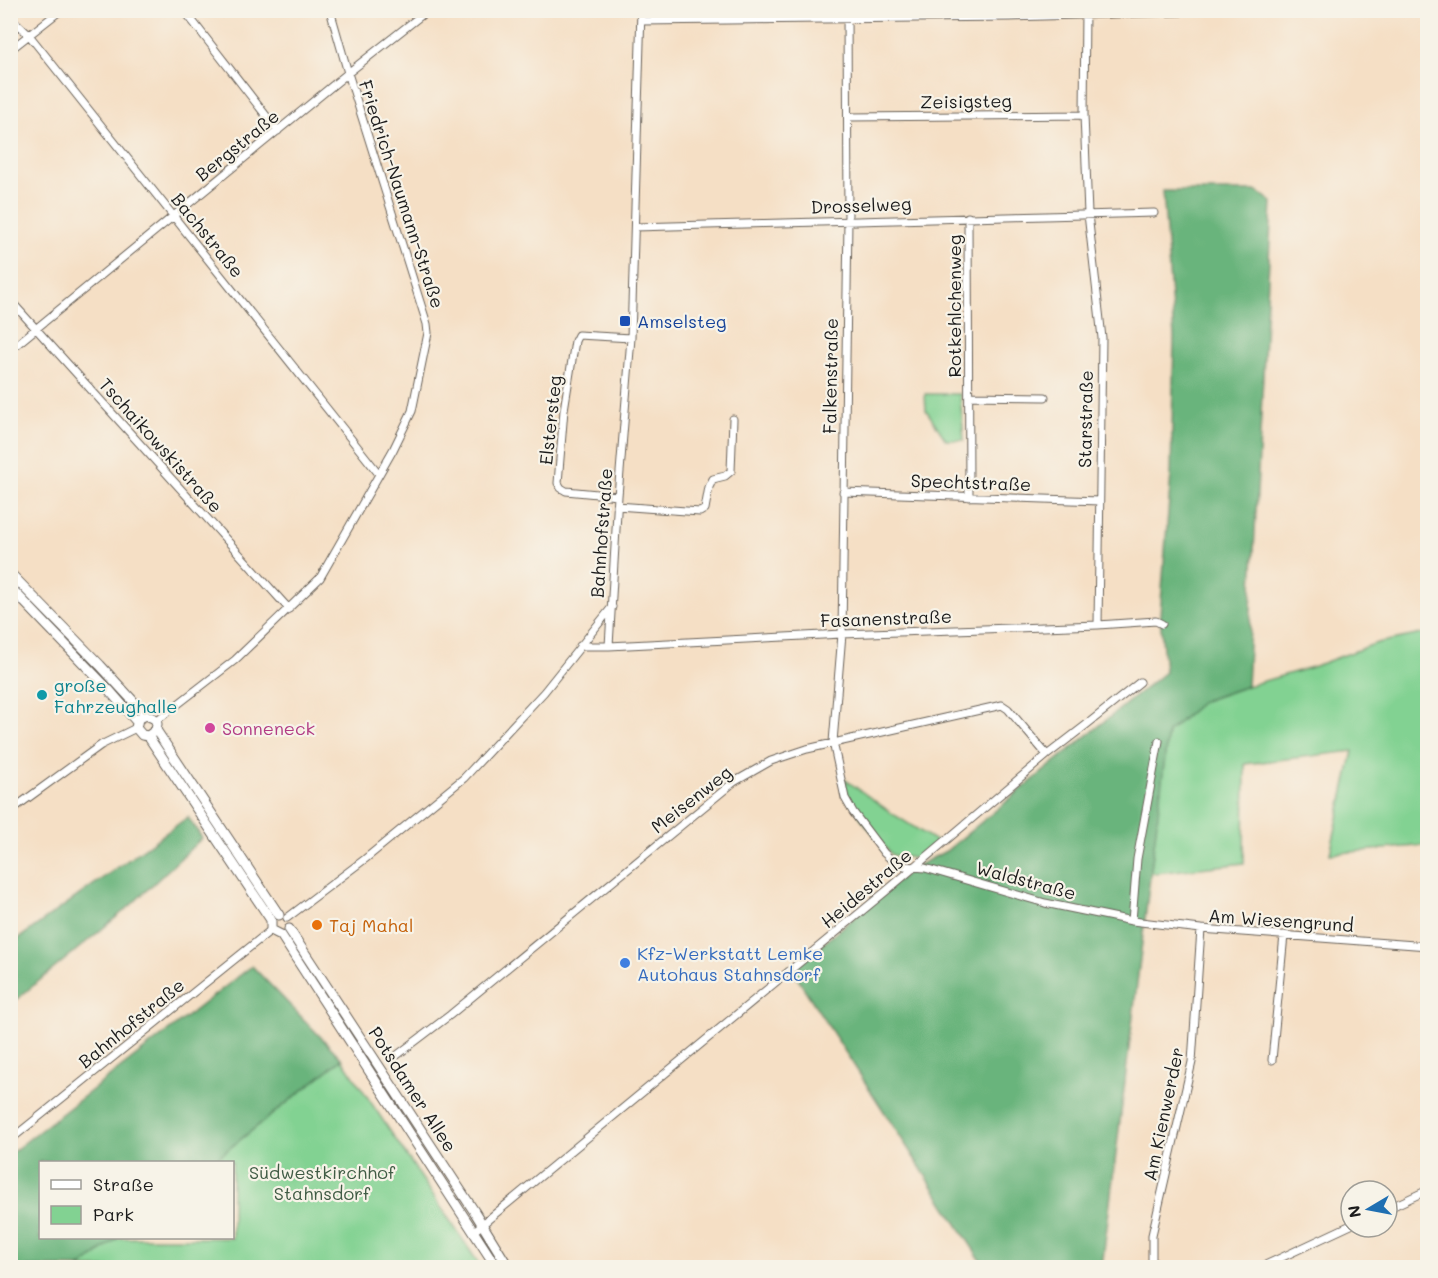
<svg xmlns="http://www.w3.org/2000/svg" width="1438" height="1278" font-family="Mali,sans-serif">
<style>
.green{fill:#82d292;stroke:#4f7757;stroke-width:1.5}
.forest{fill:#69b47c;stroke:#42684c;stroke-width:1.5}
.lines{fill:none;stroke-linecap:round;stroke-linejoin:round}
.stream{stroke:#5dc1db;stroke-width:2}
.street-casing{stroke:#686057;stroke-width:9}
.secondary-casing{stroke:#686057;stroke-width:11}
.street{stroke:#fff;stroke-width:7}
.secondary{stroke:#fff;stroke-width:9}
.transit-dot{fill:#1a4fb4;stroke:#f7f3e8;stroke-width:2}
.culture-dot{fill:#0f9aa8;stroke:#f7f3e8;stroke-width:2}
.hotel-dot{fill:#d1479c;stroke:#f7f3e8;stroke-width:2}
.food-dot{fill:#e8710a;stroke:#f7f3e8;stroke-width:2}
.shop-dot{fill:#3f7fe0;stroke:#f7f3e8;stroke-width:2}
.labels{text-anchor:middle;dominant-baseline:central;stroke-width:4.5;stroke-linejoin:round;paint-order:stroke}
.street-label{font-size:18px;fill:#1c1c1c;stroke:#f7f3e8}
.transit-label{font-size:18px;fill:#164399;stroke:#f7f3e8;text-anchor:start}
.culture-label{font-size:18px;fill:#0d838f;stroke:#f7f3e8;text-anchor:start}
.hotel-label{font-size:18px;fill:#b23c85;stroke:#f7f3e8;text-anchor:start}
.food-label{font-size:18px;fill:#c56008;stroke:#f7f3e8;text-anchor:start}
.shop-label{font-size:18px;fill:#366cbe;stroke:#f7f3e8;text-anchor:start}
.park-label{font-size:18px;fill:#405c45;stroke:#f7f3e8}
</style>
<rect width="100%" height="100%" fill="#f7f3e8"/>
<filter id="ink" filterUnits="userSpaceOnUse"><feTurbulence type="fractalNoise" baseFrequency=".0167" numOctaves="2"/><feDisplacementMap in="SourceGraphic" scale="12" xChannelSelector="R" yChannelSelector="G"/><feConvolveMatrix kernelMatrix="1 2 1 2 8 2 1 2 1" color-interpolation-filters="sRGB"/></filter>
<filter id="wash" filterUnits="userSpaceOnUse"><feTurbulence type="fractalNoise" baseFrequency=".008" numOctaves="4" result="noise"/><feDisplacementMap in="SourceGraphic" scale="24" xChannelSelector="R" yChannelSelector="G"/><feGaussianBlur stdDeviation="1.35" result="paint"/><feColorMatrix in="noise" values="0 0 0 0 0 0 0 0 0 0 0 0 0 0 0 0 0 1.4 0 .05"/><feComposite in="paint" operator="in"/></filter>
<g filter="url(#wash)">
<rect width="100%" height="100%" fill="#f5dfc5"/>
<path class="green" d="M 925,394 L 960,394 L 964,440 L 946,440 L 926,410 Z
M 1427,633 L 1427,845 L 1330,854 L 1353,751 L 1245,764 L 1244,863 L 1139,875 L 1168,732 L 1201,702 L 1247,686 L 1312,667 L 1377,643 Z
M 843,778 L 893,814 L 939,843 L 920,859 L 892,855 C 869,828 852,814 843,778 Z
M 342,1059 L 481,1267 L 80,1268 L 118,1238 L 232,1238 L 232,1162 L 212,1162 Z"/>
<path class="forest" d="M 1163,191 L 1257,191 L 1272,202 L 1247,686 L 1203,701 L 1168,732 L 1102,1267 L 985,1267 L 792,970 L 913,868 L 946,851 L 1165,672 L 1160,615 L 1171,474 L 1174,337 Z
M 188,817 L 202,838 L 130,906 L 11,1004 L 11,944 Z
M 252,966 L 342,1059 L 212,1162 L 40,1162 L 40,1238 L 118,1238 L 80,1267 L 11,1267 L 11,1153 Z"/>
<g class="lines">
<path class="stream" d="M 1425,775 L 1428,776"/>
</g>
</g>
<g filter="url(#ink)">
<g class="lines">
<defs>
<path id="street" d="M 184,10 L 278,131
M 847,10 L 848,221 L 842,634 L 833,742 L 845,798 L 853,812 L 884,853 L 895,863 L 904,866 L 925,868 L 1045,903 L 1132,921 L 1201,929 L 1428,946
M 1085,10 L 1084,115 L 1088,214 L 1102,338 L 1098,625
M 10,17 L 29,35 L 379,474
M 641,21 L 1009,17 L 1181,12 L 1185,10
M 10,50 L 61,10
M 848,117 L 1084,115
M 968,217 L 969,497
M 635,227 L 1154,213
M 10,300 L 289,609
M 10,350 L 348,73 L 428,10
M 969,396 L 1045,397
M 843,492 L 1099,501
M 618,496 L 566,491 L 561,488 L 558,483 L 564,410 L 575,341 L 578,335 L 631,338
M 617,506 L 700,512 L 705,509 L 709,487 L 713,479 L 725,476 L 731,471 L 733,419
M 580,646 L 609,646 L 842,634 L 1098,625 L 1156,621 L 1162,624
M 609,646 L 618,496 L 631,338 L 641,10
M 156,721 L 235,660 L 320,578 L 393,450 L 412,411 L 428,333 L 427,324 L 348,73 L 330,10
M 10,811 L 101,745 L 136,728
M 287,918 L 365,859 L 464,778 L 544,692 L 612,607
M 1132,921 L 1137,859 L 1159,741
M 396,1056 L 450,1015 L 734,782 L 771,761 L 807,749 L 1002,705 L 1008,709 L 1047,755
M 1272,1060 L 1284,935
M 10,1140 L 271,930
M 1387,1209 L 1428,1190
M 473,1232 L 885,892 L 1047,755 L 1086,725 L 1140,682
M 1152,1268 L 1152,1235 L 1192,1062 L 1201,929
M 1259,1268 L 1351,1225"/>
<path id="secondary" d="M 10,573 L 100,665 L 146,715 L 155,719 L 157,724 L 156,730 L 148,736 L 142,735 L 136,728 L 138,719 L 146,715
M 10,587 L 109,690 L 137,722
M 156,730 L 279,915
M 148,736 L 271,920
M 271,920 L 271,930 L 281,935
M 289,929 L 474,1211 L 509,1268
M 281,935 L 497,1268"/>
</defs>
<use href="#street" class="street-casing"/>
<use href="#secondary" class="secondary-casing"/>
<use href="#street" class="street"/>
<use href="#secondary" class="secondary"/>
</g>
</g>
<rect class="transit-dot" x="619" y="315" width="12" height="12" rx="3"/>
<circle class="culture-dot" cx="42" cy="695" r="6"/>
<circle class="hotel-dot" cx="210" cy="728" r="6"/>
<circle class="food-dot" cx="317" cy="925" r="6"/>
<circle class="shop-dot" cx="625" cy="963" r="6"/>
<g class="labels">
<g class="street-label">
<text transform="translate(966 101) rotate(-1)">Zeisigsteg</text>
<text transform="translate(237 145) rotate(-39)">Bergstraße</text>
<text transform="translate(402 194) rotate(72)">Friedrich-Naumann-Straße</text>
<text transform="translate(861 205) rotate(-2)">Drosselweg</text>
<text transform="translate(208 235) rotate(51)">Bachstraße</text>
<text transform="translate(954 306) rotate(-90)">Rotkehlchenweg</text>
<text transform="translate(830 376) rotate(-89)">Falkenstraße</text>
<text transform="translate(1085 419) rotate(-89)">Starstraße</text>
<text transform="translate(550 420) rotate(-84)">Elstersteg</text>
<text transform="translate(161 445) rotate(48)">Tschaikowskistraße</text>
<text transform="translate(971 482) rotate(2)">Spechtstraße</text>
<text transform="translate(601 533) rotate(-86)">Bahnhofstraße</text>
<text transform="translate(886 618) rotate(-2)">Fasanenstraße</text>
<text transform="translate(691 799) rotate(-38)">Meisenweg</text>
<text transform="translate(1026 880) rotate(15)">Waldstraße</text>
<text transform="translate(866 888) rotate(-40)">Heidestraße</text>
<text transform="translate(1281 920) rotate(4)">Am Wiesengrund</text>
<text transform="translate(131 1023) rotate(-39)">Bahnhofstraße</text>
<text transform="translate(413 1089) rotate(57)">Potsdamer Allee</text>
<text transform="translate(1163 1114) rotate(-78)">Am Kienwerder</text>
</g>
<g class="transit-label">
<text x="637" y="321">Amselsteg</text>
</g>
<g class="culture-label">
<text x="54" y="685">große<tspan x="54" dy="21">Fahrzeughalle</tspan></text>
</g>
<g class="hotel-label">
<text x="222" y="728">Sonneneck</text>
</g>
<g class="food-label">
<text x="329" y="925">Taj Mahal</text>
</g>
<g class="shop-label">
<text x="637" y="953">Kfz-Werkstatt Lemke<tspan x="637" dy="21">Autohaus Stahnsdorf</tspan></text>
</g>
<g class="park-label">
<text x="322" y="1172">Südwestkirchhof<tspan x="322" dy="21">Stahnsdorf</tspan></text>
</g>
</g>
<rect width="1438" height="1278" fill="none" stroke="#f7f3e8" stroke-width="36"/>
<rect x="39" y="1161" width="195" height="78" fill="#f7f3e8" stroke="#9f9d96" stroke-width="1.5"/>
<rect x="51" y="1180" width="30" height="9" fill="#ffffff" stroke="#9f9d96" stroke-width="1.5"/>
<text x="93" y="1191" font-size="18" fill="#1c1c1c">Straße</text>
<rect x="51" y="1206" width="30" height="18" fill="#82d292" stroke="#9f9d96" stroke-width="1.5"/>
<text x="93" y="1221" font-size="18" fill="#1c1c1c">Park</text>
<g transform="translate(1369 1209) rotate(260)"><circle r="28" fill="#f7f3e8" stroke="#9f9d96" stroke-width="1.5"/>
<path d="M0-4.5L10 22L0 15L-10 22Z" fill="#1f6fb2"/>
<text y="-9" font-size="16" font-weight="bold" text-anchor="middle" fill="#1c1c1c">N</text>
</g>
</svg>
